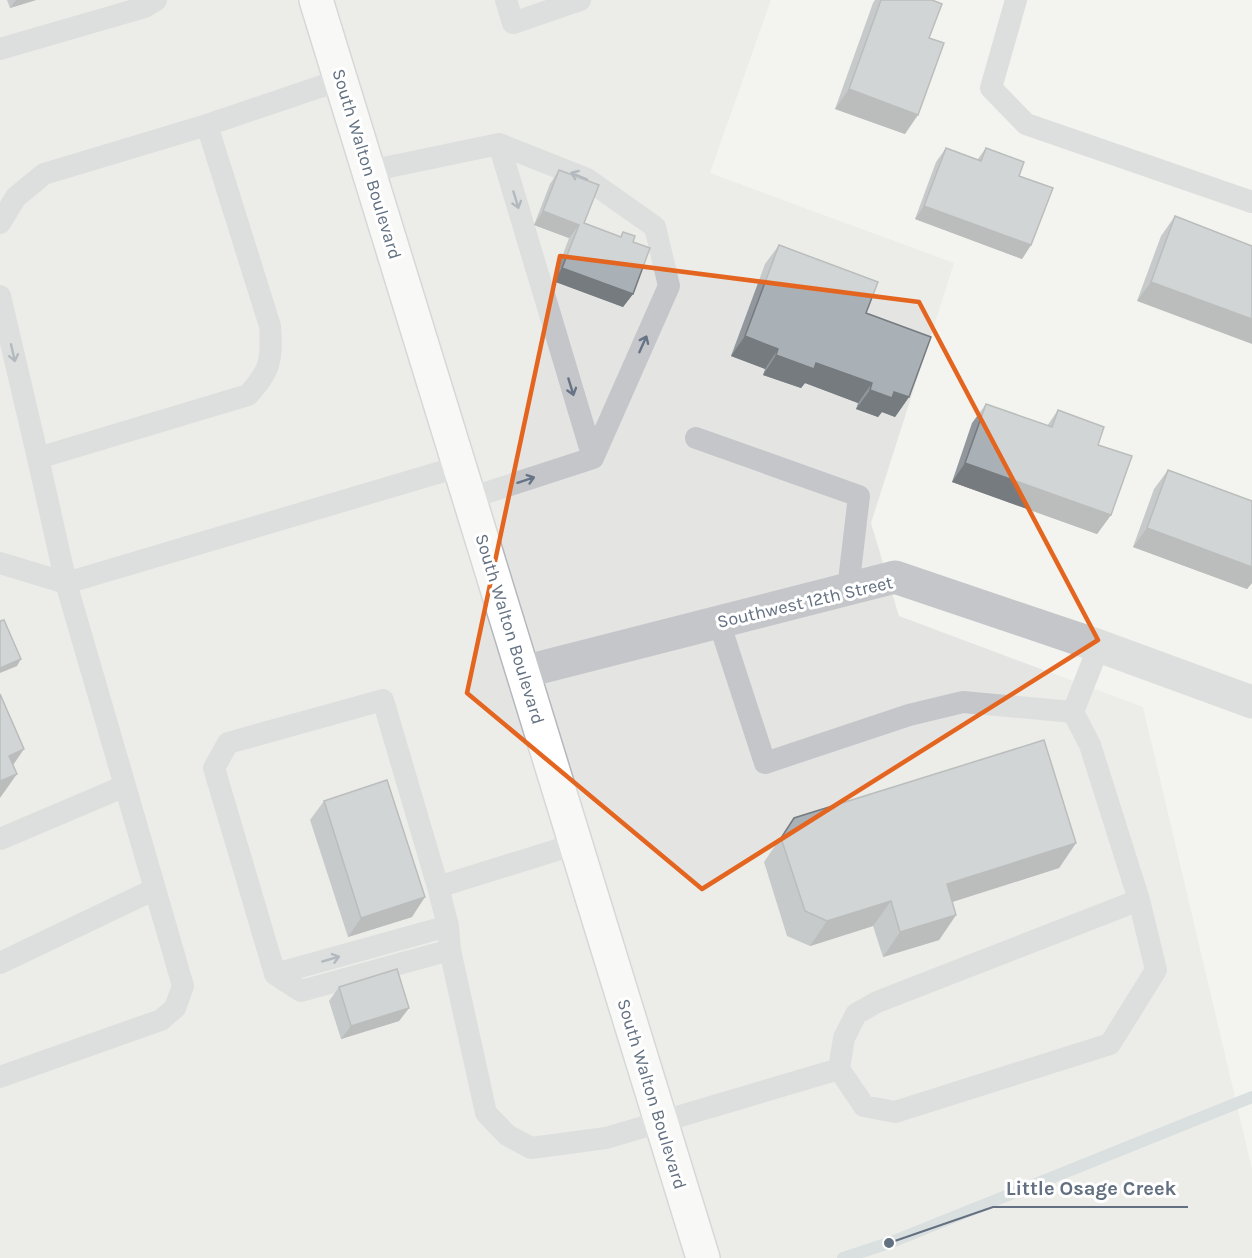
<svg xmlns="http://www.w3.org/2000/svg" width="1252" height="1258" font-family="Karla,sans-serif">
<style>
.built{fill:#e4e5e3}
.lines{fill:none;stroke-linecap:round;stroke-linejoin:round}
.stream{stroke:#bcc5cc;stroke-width:12}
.primary-casing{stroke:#b4b7bc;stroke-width:36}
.service{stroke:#c4c6ca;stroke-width:22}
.minor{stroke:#c4c6ca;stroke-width:33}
.primary{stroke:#fff;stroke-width:33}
.wall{fill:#91979d}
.shaded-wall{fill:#767b7f}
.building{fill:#a9b0b6;stroke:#767b7f;stroke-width:1.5}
.oneway{stroke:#677485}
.marked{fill:none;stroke:#e4651f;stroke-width:4.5;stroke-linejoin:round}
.labels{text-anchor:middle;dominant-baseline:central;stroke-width:6;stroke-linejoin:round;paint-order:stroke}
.street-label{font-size:18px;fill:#627081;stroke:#fff}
.leader{fill:none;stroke:#627081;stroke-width:2}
.callout-dot{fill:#627081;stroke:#fff;stroke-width:2}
.callout-label{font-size:20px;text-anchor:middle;font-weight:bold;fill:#627081;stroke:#fff;stroke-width:6;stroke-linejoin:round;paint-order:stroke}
</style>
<rect width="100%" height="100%" fill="#f3f4ef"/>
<path class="built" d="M 0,0 L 771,0 L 710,173 L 954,263 L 871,523 L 899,616 L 1143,707 L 1252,1169 L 1252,1258 L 0,1258 Z"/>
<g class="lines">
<path class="stream" d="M 843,1258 L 889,1243 L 1252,1097"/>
<defs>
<path id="primary" d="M 316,0 L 703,1258"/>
</defs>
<use href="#primary" class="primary-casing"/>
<path class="service" d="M 506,0 L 513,23 L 580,0
M 1016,0 L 991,88 L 1026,124 L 1252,202
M 0,49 L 145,7 L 156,0
M 499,144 L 593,458
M 369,171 L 499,144 L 587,179 L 655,227 L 669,286 L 593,458 L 470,498
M 0,223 L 16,197 L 44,174 L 207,125
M 0,296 L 38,458
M 696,438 L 859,496 L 848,589
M 0,563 L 66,583 L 461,466
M 719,622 L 765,763 L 909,715 L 963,702 L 1073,712
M 383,700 L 438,887 L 448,926 L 450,950 L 301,991 L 275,974 L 214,768 L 228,743 Z
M 0,839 L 125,786
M 438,887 L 576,844
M 450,950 L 486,1113 L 507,1135 L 531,1148 L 606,1138 L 839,1069 L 844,1038 L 856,1014 L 877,1002 L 1139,900 L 1090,745 L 1073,712 L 1099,646
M 0,963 L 155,889 L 66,583 L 38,458 L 248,395 C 271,370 272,360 270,326 L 207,125 L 340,80
M 275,974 L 448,926
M 839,1069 L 864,1106 L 895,1112 L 1110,1044 L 1156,970 L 1139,900
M 0,1077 L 161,1020 L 175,1008 L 183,986 L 155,889"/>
<path class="minor" d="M 523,672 L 895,577 L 1099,646 L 1252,702"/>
<use href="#primary" class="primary"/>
</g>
<path class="wall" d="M 7,0 L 36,0 L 10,8 Z
M 875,0 L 932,0 L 929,38 L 905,134 L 835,109 L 873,3 Z
M 946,148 L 977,160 L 986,148 L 1019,176 L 1031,245 L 1022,259 L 915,219 L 936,162 Z
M 559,170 L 584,223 L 620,237 L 623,232 L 633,242 L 633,294 L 623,307 L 553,281 L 569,238 L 534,225 L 550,184 Z
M 1175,216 L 1252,246 L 1137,301 L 1161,236 Z
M 779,245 L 866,313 L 909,397 L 895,417 L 882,412 L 878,417 L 856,409 L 858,403 L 805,383 L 801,388 L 763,375 L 765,369 L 731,356 L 765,264 Z
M 986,404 L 1047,426 L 1058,410 L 1098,445 L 1111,515 L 1097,534 L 952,482 L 972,423 Z
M 1168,470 L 1252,501 L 1252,583 L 1247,589 L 1133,547 L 1154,489 Z
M 324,801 L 412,917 L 348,937 L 310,820 Z
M 794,818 L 1076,843 L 1059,868 L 952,902 L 956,915 L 939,940 L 883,957 L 873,926 L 810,946 L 787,936 L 764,862 Z
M 339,987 L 409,1008 L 399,1021 L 341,1039 L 329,1001 Z"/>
<path class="shaded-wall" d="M 16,0 L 36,0 L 10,8 Z
M 849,89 L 918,115 L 905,134 L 835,109 Z
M 924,206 L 1031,245 L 1022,259 L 915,219 Z
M 543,211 L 579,225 L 569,238 L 534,225 Z
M 562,268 L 633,294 L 623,307 L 553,281 Z
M 1151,282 L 1252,319 L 1252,344 L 1137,301 Z
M 745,336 L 778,349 L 765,369 L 731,356 Z
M 776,355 L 816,363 L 872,383 L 858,403 L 805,383 L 801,388 L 763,375 Z
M 870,390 L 894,392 L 909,397 L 895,417 L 882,412 L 878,417 L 856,409 Z
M 965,463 L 1111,515 L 1097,534 L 952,482 Z
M 1147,528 L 1252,567 L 1252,583 L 1247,589 L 1133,547 Z
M 21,659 L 17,666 L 0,673 L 0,668 Z
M 24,749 L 7,774 L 9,756 Z
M 17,774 L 0,798 L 0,781 Z
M 1076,843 L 1059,868 L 930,909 L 947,884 Z
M 425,897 L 412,917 L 348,937 L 361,918 Z
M 891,901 L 873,926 L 810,946 L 827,921 Z
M 956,915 L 939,940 L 883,957 L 900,932 Z
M 409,1008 L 399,1021 L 341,1039 L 351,1026 Z"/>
<path class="building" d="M 881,0 L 932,0 L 942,4 L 929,38 L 944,43 L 918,115 L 849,89 Z
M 946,148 L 981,161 L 986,148 L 1024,162 L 1019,176 L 1053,188 L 1031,245 L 924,206 Z
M 559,170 L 599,185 L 584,223 L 621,237 L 623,232 L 635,236 L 633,242 L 650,248 L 633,294 L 562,268 L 579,225 L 543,211 Z
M 1175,216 L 1252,246 L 1252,319 L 1151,282 Z
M 779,245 L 878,282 L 866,313 L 931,337 L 909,397 L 894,392 L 892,398 L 870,390 L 872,383 L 816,363 L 814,369 L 776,355 L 778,349 L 745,336 Z
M 986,404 L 1052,427 L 1058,410 L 1104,427 L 1098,445 L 1132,456 L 1111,515 L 965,463 Z
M 1168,470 L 1252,501 L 1252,567 L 1147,528 Z
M 4,620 L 21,659 L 0,668 L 0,621 Z
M 0,694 L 24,749 L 9,756 L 17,774 L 0,781 Z
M 1044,740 L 1076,843 L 947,884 L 956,915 L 900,932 L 891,901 L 827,921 L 805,911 L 781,838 L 794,818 Z
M 387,780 L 425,897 L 361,918 L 324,801 Z
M 397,969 L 409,1008 L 351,1026 L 339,987 Z"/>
<defs><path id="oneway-shaft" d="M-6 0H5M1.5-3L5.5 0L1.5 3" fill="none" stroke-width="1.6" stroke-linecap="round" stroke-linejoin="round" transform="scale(1.5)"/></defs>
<g class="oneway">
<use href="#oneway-shaft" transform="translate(579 176) rotate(-157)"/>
<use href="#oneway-shaft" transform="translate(516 200) rotate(73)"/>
<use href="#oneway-shaft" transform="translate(643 344) rotate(-66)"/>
<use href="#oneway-shaft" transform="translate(13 353) rotate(77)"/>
<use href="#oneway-shaft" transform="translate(571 387) rotate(73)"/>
<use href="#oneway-shaft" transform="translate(526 480) rotate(-18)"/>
<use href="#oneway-shaft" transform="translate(331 959) rotate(-16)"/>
</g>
<path d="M0 0H1252V1258H0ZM 560,256 L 919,302 L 1098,640 L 702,889 L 467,693 Z" fill="#f3f4ef" fill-opacity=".55" fill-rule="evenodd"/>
<path class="marked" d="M 560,256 L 919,302 L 1098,640 L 702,889 L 467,693 Z"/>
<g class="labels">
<g class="street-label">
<text transform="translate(367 164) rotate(73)">South Walton Boulevard</text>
<text transform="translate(805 602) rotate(-13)">Southwest 12th Street</text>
<text transform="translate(510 629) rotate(73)">South Walton Boulevard</text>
<text transform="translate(652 1094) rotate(73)">South Walton Boulevard</text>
</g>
</g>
<path class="leader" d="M889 1243L993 1207H1188"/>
<circle class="callout-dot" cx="889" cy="1243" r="6"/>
<g class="callout-label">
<text x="1091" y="1195">Little Osage Creek</text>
</g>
</svg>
